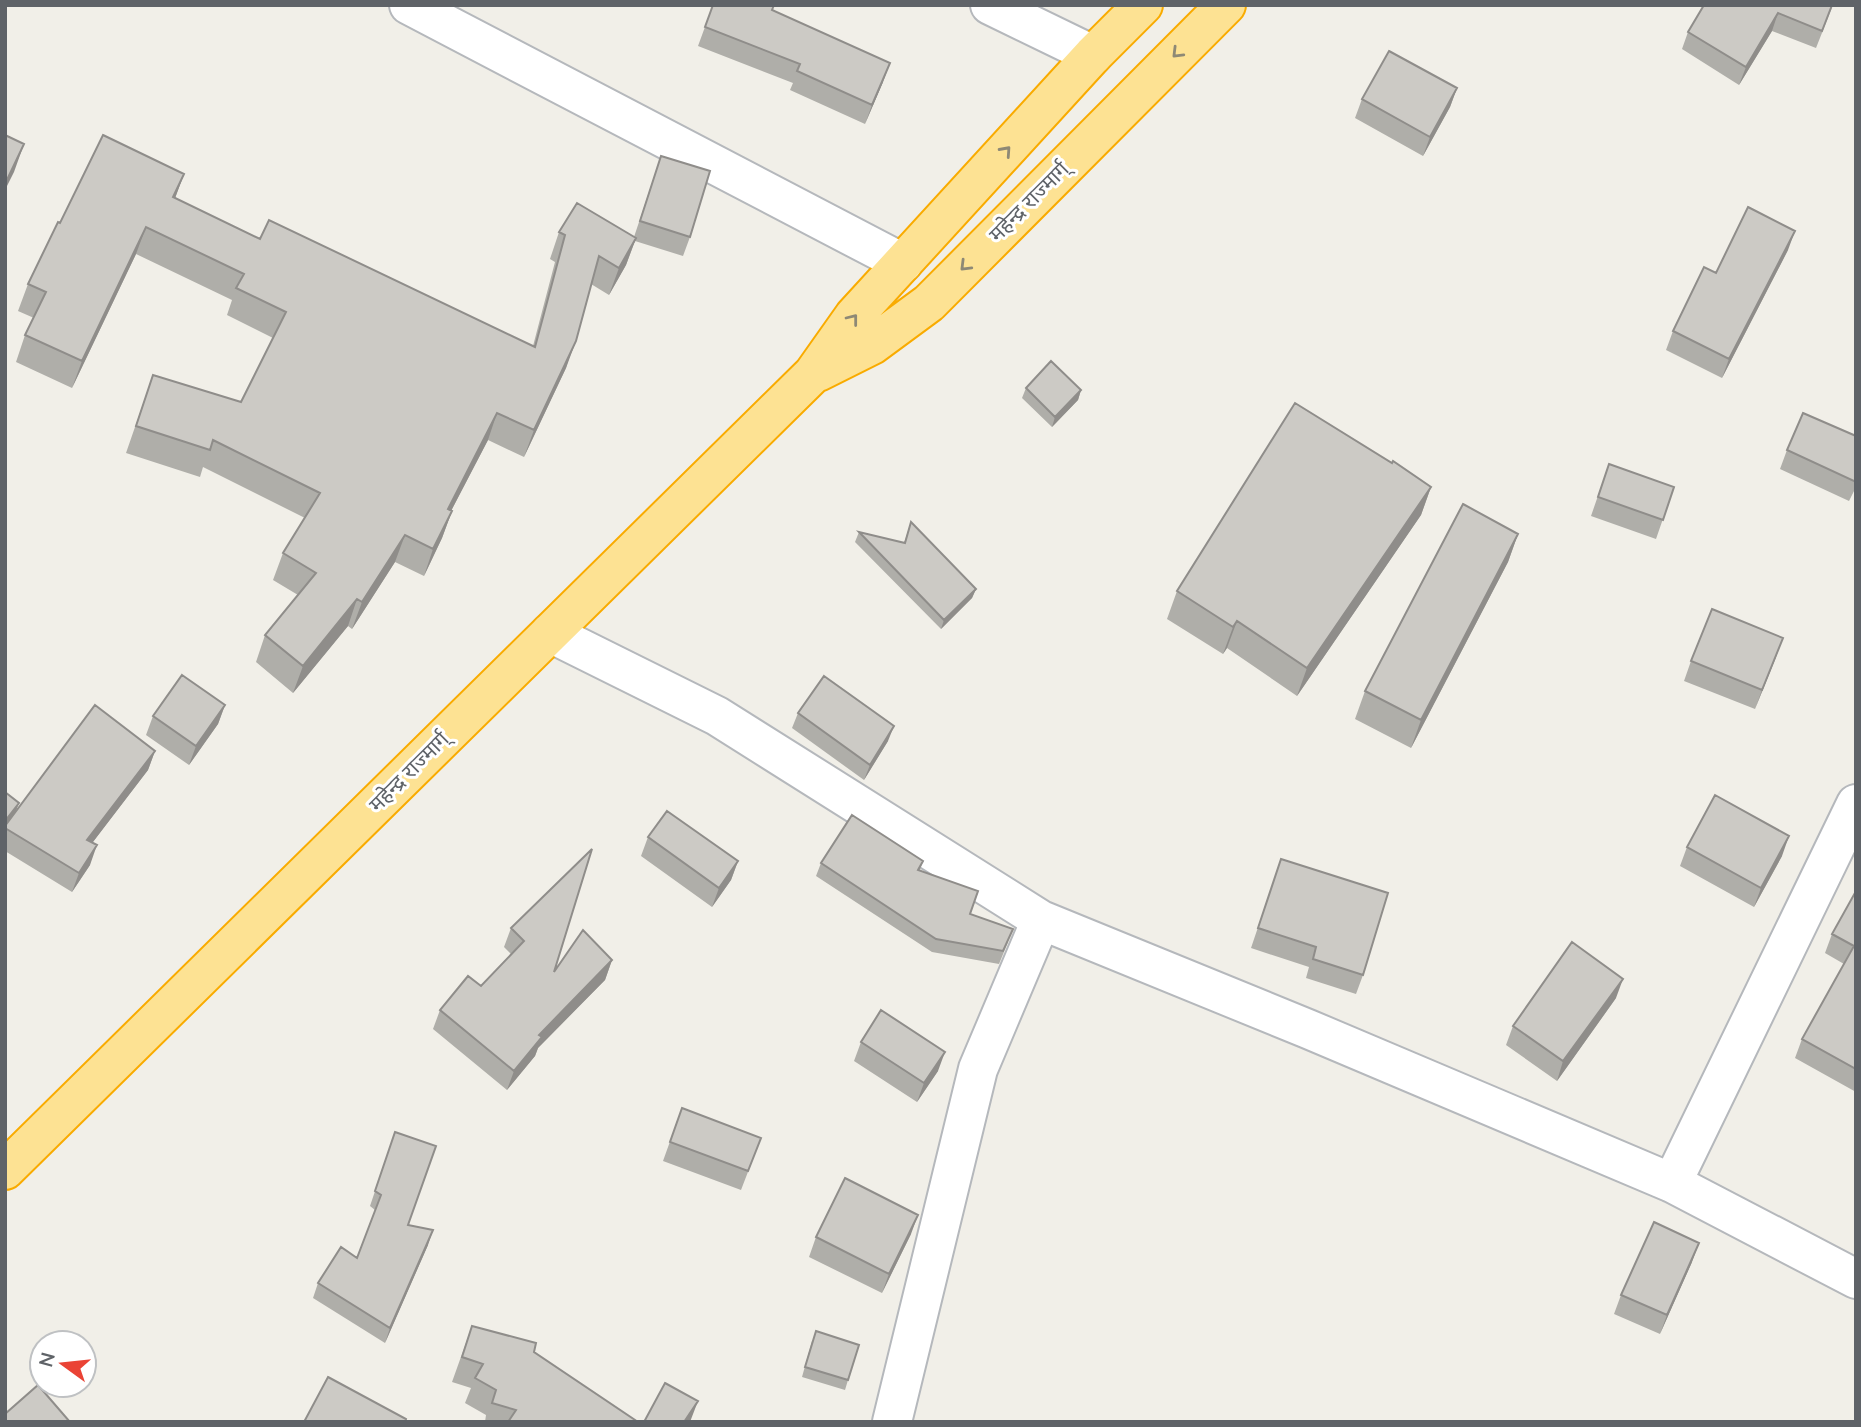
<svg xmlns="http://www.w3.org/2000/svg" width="1861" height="1427" font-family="'Nunito Sans','Noto Sans Devanagari',sans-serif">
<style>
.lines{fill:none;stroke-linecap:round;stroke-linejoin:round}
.minor-casing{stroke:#b5b8bc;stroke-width:42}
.highway-casing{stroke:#f9ab00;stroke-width:42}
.minor{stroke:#fff;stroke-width:38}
.highway{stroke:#fde293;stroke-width:38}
.wall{fill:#afaea9}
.shaded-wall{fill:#8f8d8a}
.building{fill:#cccac5;stroke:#8f8d8a;stroke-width:2}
.oneway{stroke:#8e8975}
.labels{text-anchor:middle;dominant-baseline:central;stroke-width:6;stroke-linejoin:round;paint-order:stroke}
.street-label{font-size:21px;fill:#5f6368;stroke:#fff}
</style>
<rect width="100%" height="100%" fill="#f1efe8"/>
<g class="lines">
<defs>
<path id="minor" d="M 409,5 L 903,263
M 990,5 L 1093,55
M 550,633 L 717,716 L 1041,920 L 1308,1029 L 1672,1183 L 1856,1279
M 1672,1183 L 1856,804
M 892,1422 L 978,1069 L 1041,920"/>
<path id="highway" d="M 818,372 L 872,345 L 929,303 L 1226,5
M 5,1170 L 813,374 L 854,316 L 1093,55 L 1143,5"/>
</defs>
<use href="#minor" class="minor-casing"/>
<use href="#highway" class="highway-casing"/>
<use href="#minor" class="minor"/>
<use href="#highway" class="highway"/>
</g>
<path class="wall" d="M 713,5 L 772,10 L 883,82 L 865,124 L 790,90 L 793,83 L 698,46 Z
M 1704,5 L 1833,5 L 1816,48 L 1772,31 L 1739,85 L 1682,49 L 1688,32 Z
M 1457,88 L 1450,107 L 1423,156 L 1355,118 L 1362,99 Z
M 661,156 L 690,237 L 683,256 L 635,241 L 626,265 L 609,295 L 591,284 L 566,368 L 524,457 L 488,440 L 451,511 L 452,511 L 442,538 L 424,576 L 395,562 L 352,629 L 348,626 L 293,693 L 256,662 L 265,635 L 298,595 L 273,580 L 283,553 L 305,518 L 203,467 L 200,477 L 126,453 L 153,375 L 241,402 L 273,338 L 227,315 L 232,300 L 136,254 L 72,388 L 16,362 L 25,335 L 34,318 L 18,311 L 28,284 L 60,223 L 184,174 L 175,198 L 260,239 L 533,346 L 555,262 L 550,259 L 559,232 L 634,237 Z
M 1788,250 L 1722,378 L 1666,350 L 1673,331 L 1716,273 Z
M 1026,388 L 1081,390 L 1078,400 L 1052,427 L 1022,398 Z
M 1856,436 L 1856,487 L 1849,501 L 1780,469 L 1787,450 Z
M 1392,463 L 1431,487 L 1421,515 L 1297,696 L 1227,648 L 1223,654 L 1167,619 L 1177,591 Z
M 1609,464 L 1674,487 L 1656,539 L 1591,516 Z
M 911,522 L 976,589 L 972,598 L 941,629 L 855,542 L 859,532 L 904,543 Z
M 1518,534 L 1508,562 L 1411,748 L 1355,719 L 1365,691 Z
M 1776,657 L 1755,709 L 1684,681 L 1691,661 Z
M 225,705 L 218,724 L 189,765 L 146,735 L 153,716 Z
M 798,713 L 888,741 L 864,780 L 792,728 Z
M 155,751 L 148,770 L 92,843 L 90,865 L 72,892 L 5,851 L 5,792 L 16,811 Z
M 648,837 L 738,861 L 731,880 L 712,907 L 641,856 Z
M 1687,847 L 1782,856 L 1754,907 L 1680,866 Z
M 1281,859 L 1363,975 L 1356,994 L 1306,978 L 1309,967 L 1251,948 Z
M 923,861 L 920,870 L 970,914 L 1008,942 L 999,964 L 932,952 L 816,876 L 821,863 Z
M 1856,891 L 1856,1092 L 1795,1058 L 1802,1039 L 1844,964 L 1825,953 L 1832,934 Z
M 511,928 L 554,972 L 612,960 L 605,980 L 538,1048 L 535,1056 L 507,1090 L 433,1029 L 440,1010 L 481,986 L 511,954 L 504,947 Z
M 1616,998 L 1557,1081 L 1506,1045 L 1513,1026 Z
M 861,1042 L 938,1071 L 917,1102 L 854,1061 Z
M 682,1108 L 761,1138 L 741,1190 L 663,1161 Z
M 395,1132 L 408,1225 L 428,1245 L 385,1343 L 313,1298 L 318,1283 L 357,1258 L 375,1210 L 370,1206 Z
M 911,1234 L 882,1293 L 809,1257 L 816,1237 Z
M 1692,1262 L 1660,1334 L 1614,1314 L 1621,1295 Z
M 472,1326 L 534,1352 L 638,1422 L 485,1422 L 486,1415 L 465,1403 L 471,1388 L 452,1382 Z
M 812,1341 L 848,1380 L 845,1390 L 802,1377 Z"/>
<path class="shaded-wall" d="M 1778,13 L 1772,31 L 1739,85 L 1746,67 Z
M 890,63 L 883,82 L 865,124 L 872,105 Z
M 1457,88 L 1450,107 L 1423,156 L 1430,137 Z
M 24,144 L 14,172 L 5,190 L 5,184 Z
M 184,174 L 174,201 L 173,197 Z
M 146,227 L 136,254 L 72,388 L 82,361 Z
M 1795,231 L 1788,250 L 1722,378 L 1729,359 Z
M 636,238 L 626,265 L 609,295 L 619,268 Z
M 576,341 L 566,368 L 524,457 L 534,430 Z
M 1081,390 L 1078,400 L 1052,427 L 1055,417 Z
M 497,413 L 488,440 L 438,536 L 448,509 Z
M 1431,487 L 1421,515 L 1297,696 L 1307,668 Z
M 452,511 L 442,538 L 424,576 L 433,549 Z
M 1518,534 L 1508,562 L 1411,748 L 1421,720 Z
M 405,535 L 395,562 L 352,629 L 362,602 Z
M 976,589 L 972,598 L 941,629 L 944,620 Z
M 357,599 L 348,626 L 293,693 L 303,666 Z
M 1237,621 L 1227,648 L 1223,654 L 1233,627 Z
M 1783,638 L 1776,657 L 1755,709 L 1762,690 Z
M 225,705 L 218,724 L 189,765 L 196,746 Z
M 894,726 L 888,741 L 864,780 L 870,765 Z
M 155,751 L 148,770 L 80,859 L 87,840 Z
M 19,803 L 12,822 L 5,828 L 5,821 Z
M 1789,836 L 1782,856 L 1754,907 L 1761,888 Z
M 97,845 L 90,865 L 72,892 L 79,873 Z
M 738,861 L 731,880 L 712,907 L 719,888 Z
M 612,960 L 605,980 L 538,1048 L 535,1056 L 507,1090 L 514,1071 L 539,1035 Z
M 1623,979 L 1616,998 L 1557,1081 L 1563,1061 Z
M 945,1052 L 938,1071 L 917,1102 L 924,1083 Z
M 918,1215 L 911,1234 L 882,1293 L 889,1274 Z
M 433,1230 L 428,1245 L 385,1343 L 390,1328 Z
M 1699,1243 L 1692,1262 L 1660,1334 L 1667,1315 Z
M 698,1401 L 690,1422 L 684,1422 Z"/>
<path class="building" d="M 713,5 L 774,5 L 772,10 L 890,63 L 872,105 L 797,71 L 800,64 L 705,27 Z
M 1704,5 L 1832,5 L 1822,31 L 1778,13 L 1746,67 L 1688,32 Z
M 1389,51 L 1457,88 L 1430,137 L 1362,99 Z
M 5,135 L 24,144 L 5,184 Z
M 103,135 L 184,174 L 173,197 L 260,239 L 269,220 L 535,347 L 565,235 L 559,232 L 577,203 L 636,238 L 619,268 L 599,256 L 576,341 L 534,430 L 497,413 L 448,509 L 452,511 L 433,549 L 405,535 L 362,602 L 357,599 L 303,666 L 265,635 L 316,573 L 283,553 L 320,493 L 213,440 L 210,450 L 136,426 L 153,375 L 241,402 L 286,312 L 236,288 L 244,274 L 146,227 L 82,361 L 25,335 L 46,292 L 28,284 L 58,222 L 60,223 Z
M 661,156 L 710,171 L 690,237 L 640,221 Z
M 1748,207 L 1795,231 L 1729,359 L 1673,331 L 1704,267 L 1716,273 Z
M 1051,361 L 1081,390 L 1055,417 L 1026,388 Z
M 1295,403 L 1392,463 L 1393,461 L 1431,487 L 1307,668 L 1237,621 L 1233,627 L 1177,591 Z
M 1803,413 L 1856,436 L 1856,482 L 1787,450 Z
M 1609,464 L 1674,487 L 1663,520 L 1598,497 Z
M 1463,504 L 1518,534 L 1421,720 L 1365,691 Z
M 911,522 L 976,589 L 944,620 L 859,532 L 905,543 Z
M 1712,609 L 1783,638 L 1762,690 L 1691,661 Z
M 182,675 L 225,705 L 196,746 L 153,716 Z
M 824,676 L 894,726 L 870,765 L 798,713 Z
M 95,705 L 155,751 L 87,840 L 97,845 L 79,873 L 5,828 L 5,826 Z
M 5,792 L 19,803 L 5,821 Z
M 1715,795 L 1789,836 L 1761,888 L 1687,847 Z
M 667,811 L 738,861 L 719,888 L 648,837 Z
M 852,815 L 923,861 L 918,870 L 978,891 L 970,914 L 1013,929 L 1003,951 L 936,939 L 821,863 Z
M 592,849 L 554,972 L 583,930 L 612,960 L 539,1035 L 542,1037 L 514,1071 L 440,1010 L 468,976 L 481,986 L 524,941 L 511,928 Z
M 1281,859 L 1388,893 L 1363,975 L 1313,959 L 1316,947 L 1258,928 Z
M 1856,891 L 1856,1069 L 1802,1039 L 1854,946 L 1832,934 Z
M 1572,942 L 1623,979 L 1563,1061 L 1513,1026 Z
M 881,1010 L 945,1052 L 924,1083 L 861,1042 Z
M 682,1108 L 761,1138 L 748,1171 L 670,1142 Z
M 395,1132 L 436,1146 L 408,1225 L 433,1230 L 390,1328 L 318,1283 L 341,1247 L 357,1258 L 381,1195 L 375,1191 Z
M 845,1178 L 918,1215 L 889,1274 L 816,1237 Z
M 1654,1222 L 1699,1243 L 1667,1315 L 1621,1295 Z
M 472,1326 L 536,1343 L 534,1352 L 638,1422 L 508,1422 L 516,1410 L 492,1403 L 496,1390 L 475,1378 L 483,1364 L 462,1357 Z
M 816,1331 L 859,1345 L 848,1380 L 805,1367 Z
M 328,1377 L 406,1419 L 405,1422 L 304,1422 Z
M 665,1383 L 698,1401 L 684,1422 L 644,1422 Z
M 38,1385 L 70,1422 L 5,1422 L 5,1414 Z"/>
<defs><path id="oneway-chevron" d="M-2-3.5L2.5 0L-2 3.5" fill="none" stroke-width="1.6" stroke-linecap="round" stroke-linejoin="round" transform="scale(1.75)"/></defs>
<g class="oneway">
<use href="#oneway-chevron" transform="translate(1177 53) rotate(135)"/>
<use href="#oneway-chevron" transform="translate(1006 151) rotate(-48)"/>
<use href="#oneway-chevron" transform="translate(965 266) rotate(135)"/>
<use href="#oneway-chevron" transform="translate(853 319) rotate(-52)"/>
</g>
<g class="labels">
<g class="street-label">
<text transform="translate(1029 202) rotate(-45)">महेन्द्र राज्मार्ग्</text>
<text transform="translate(409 772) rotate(-45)">महेन्द्र राज्मार्ग्</text>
</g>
</g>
<rect width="1861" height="1427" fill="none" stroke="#5f6368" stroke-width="14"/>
<g transform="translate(63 1364) rotate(285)"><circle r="33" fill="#ffffff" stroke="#bfc1c3" stroke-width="2"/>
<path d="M0-5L12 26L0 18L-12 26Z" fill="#ea4335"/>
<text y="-10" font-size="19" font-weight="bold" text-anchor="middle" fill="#5f6368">N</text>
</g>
</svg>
